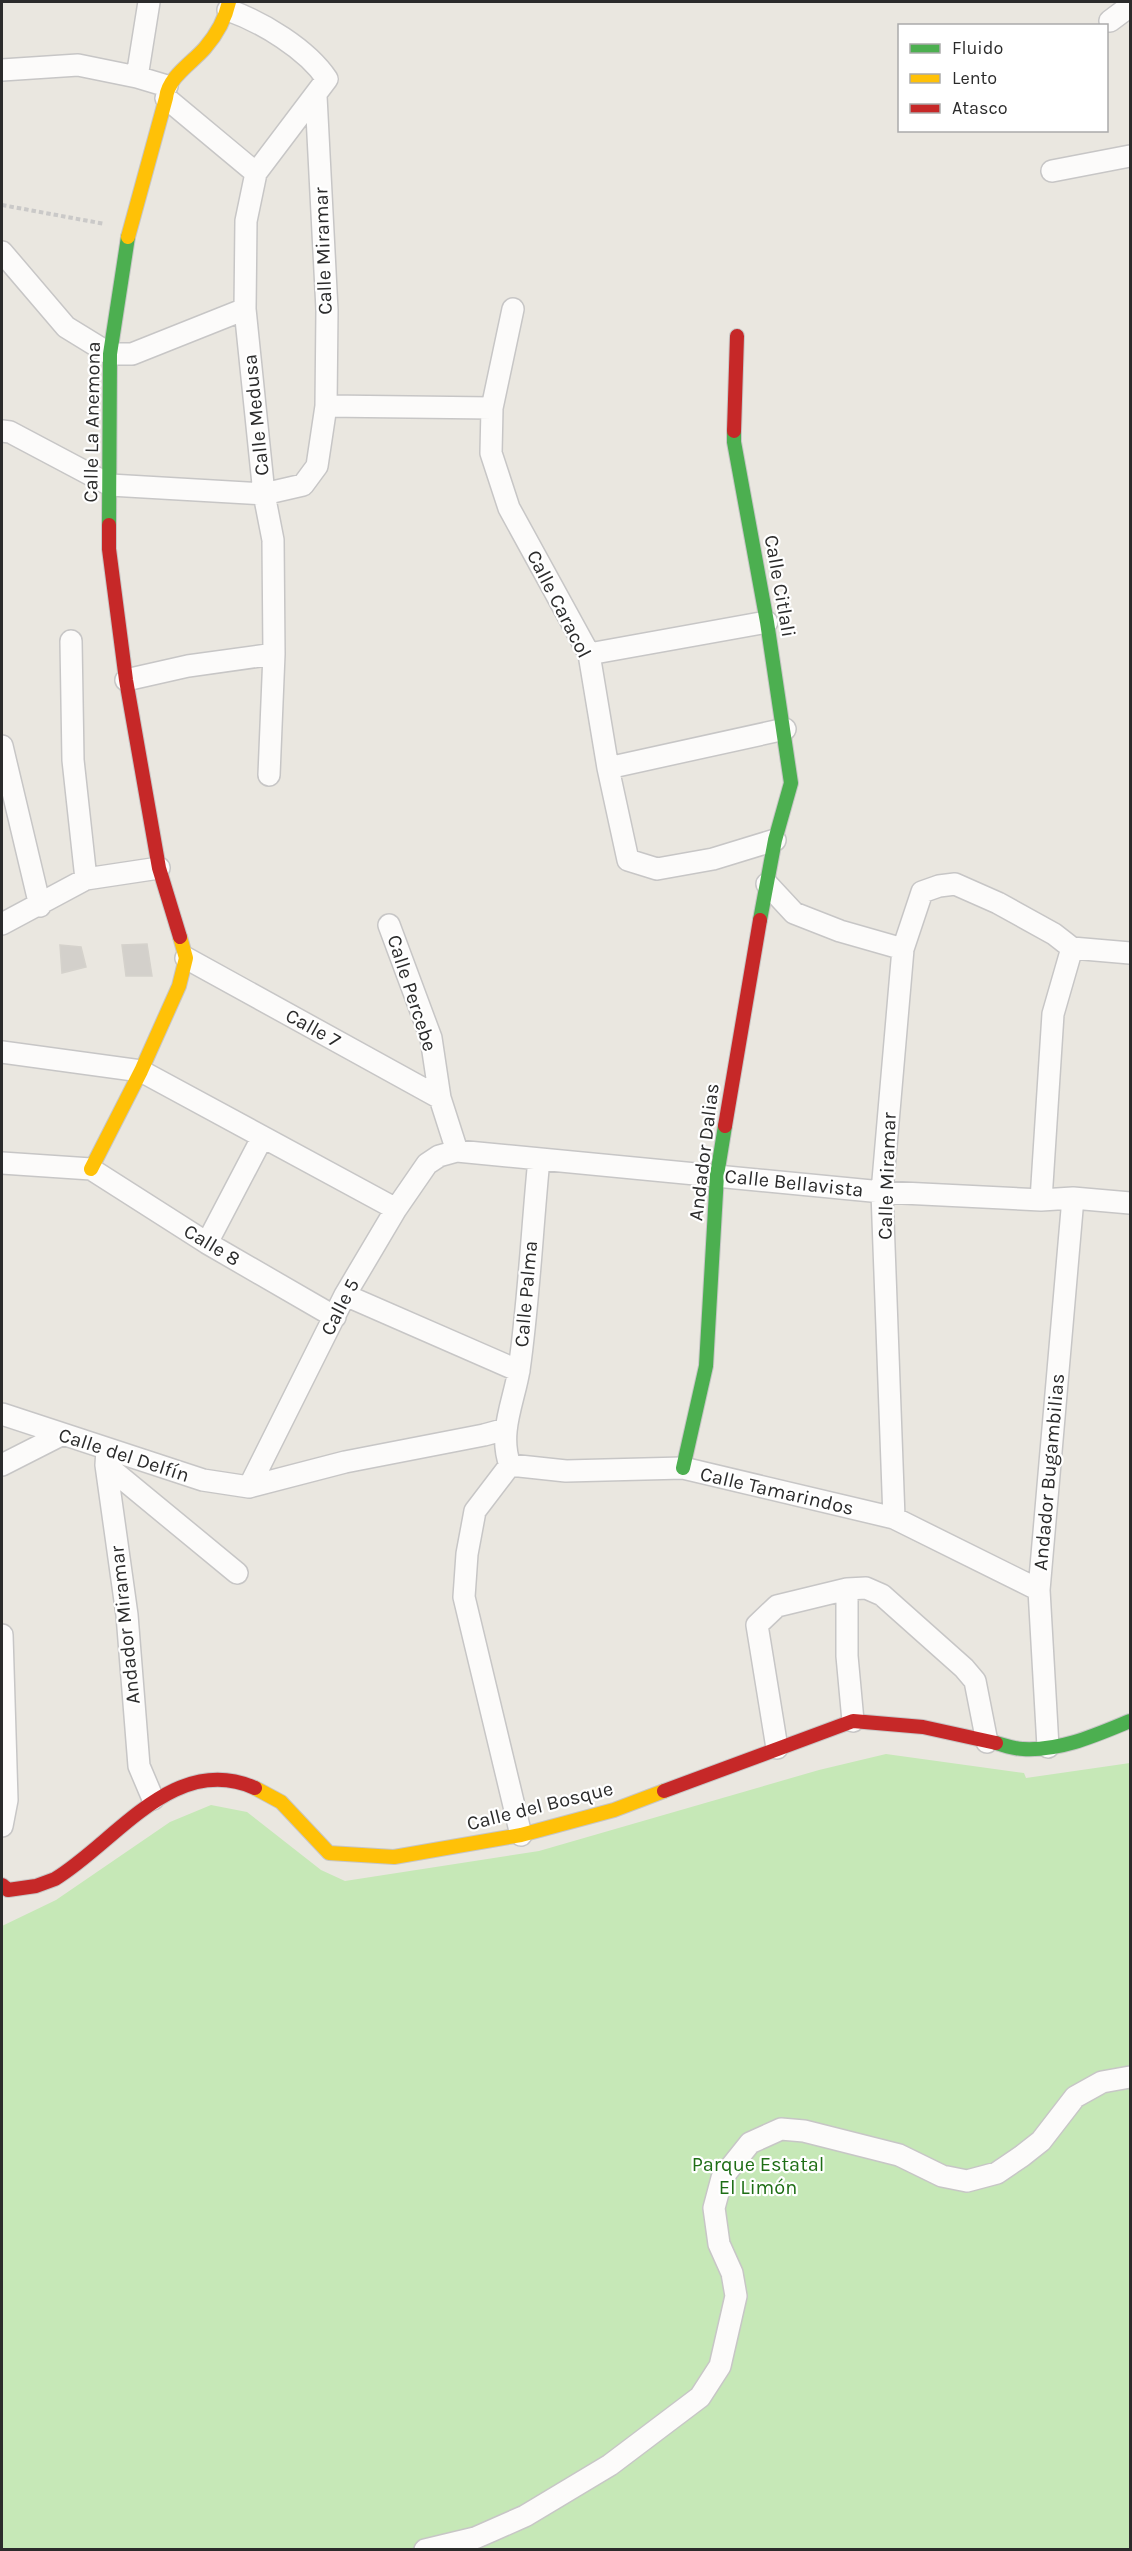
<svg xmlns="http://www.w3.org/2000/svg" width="1132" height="2551" font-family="Karla,sans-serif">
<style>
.green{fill:#c6e8b7}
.building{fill:#d3d0cb;stroke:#d5d2cc;stroke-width:1.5}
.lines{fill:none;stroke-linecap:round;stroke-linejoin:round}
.street-casing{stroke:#c7c6c6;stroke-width:24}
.fast-casing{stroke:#c7c6c6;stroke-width:16}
.slow-casing{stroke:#c7c6c6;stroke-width:16}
.jam-casing{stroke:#c7c6c6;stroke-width:16}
.path{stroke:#cac9c8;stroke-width:4;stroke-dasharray:4.5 3;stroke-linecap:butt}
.street{stroke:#fcfbfa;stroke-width:21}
.fast{stroke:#4caf50;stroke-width:14}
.slow{stroke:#ffc107;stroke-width:14}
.jam{stroke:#c62828;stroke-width:14}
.labels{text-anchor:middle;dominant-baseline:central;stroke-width:4.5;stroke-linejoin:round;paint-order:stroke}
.street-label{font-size:20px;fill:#2b2b2b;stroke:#fff}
.park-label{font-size:20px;fill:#1e6e15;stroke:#fff}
</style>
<rect width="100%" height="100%" fill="#eae7e0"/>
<path class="green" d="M 886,1754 L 1024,1773 L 1026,1778 L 1130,1763 L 1130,2549 L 2,2549 L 2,1926 L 56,1900 L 170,1822 L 211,1805 L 247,1812 L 321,1870 L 345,1881 L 539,1851 L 819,1770 Z"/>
<path class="building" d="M 147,944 L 152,976 L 126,976 L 122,945 Z
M 60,945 L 81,947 L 86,967 L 62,973 Z"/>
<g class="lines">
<defs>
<path id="street" d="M 228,10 C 262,22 307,49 327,79 L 256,173 L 246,221 L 245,309 L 264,494 L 273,540 L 274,654 L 269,775
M 1110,21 L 1130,6
M 2,70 L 78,65 L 137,77 L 167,86
M 137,77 L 149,2
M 166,98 L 256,173
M 1052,171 L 1130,156
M 2,252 L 66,327 L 110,354 L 132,354 L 245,309
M 513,309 L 492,408 L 491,453 L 509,508 L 589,654 L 608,768 L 628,860 L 657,869 L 713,859 L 775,840
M 326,406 L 492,408
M 2,431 L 10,432 L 110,485 L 264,494 L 303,485 L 317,466 L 326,406 L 327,310 L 316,96
M 71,641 L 73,760 L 86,879
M 589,654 L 767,622
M 126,680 L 188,666 L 274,654
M 2,746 L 40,906
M 608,768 L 785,729
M 767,884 L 794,913 L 840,931 L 903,949
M 2,924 L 86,879 L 159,868
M 389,925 L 431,1038 L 440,1098 L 457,1151
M 186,958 L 440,1098
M 2,1052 L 141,1071 L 396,1209
M 539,1159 C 532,1229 529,1300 519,1370 C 514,1401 498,1433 510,1465 L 566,1471 L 683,1468 L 894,1518 L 1039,1590
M 2,1163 L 91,1169 L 207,1243 L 335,1317
M 1041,1200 L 1053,1014 L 1072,948
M 207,1243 L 262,1138
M 345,1295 L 519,1371
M 2,1414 L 203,1480 L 249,1487 L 345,1462 L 484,1435 L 506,1429
M 107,1449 L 106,1465 L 127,1615 L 139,1766 L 153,1799
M 2,1465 L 61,1435
M 106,1465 L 237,1573
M 510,1465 L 475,1511 L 467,1554 L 464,1597 L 521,1835
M 249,1487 L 345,1295 L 396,1209 L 427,1164 L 439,1156 L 457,1151 L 882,1192 L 1041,1200 L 1073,1198 L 1130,1203
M 894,1518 L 882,1192 L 903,949 L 922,892 L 939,886 L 955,884 L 998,903 L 1054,934 L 1072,948 L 1130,953
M 847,1589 L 847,1656 L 853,1721
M 2,1635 L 7,1800 L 2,1826
M 1048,1747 L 1039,1590 L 1073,1198
M 777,1748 L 757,1625 L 777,1606 L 847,1589 L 866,1588 L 882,1595 L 964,1668 L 975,1681 L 987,1742
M 425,2550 L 475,2538 L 525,2516 L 610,2465 L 700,2397 L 720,2366 L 736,2296 L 732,2273 L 719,2244 L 714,2208 L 722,2178 L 750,2143 L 781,2129 L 804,2131 L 899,2155 L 942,2176 L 967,2181 L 997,2173 L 1022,2156 L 1041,2141 L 1075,2097 L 1102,2082 L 1130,2077"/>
<path id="fast" d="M 734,431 L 734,442 L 767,622 L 791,783 L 775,840 L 760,920
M 109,525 L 110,354 L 128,237
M 683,1468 L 706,1366 L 717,1175 L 725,1126
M 996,1743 C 1004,1745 1014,1749 1023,1749 C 1061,1751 1096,1735 1130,1721"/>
<path id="slow" d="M 128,237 L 166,98 C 168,77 192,63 205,48 C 217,34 225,20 229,2
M 91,1169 L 141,1071 L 179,986 L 186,958 L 180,937
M 255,1788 L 281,1802 L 329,1853 L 394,1857 L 521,1835 L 614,1810 L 664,1791"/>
<path id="jam" d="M 734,431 L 737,336
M 109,525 L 109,549 L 126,680 L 159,868 L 180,937
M 725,1126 L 760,920
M 664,1791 L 853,1721 L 923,1727 L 996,1743
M 2,1885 L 8,1890 L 36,1886 L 55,1879 C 116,1842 174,1752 255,1788"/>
</defs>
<use href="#street" class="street-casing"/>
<use href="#fast" class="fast-casing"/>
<use href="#slow" class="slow-casing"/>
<use href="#jam" class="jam-casing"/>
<path class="path" d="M 2,205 L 105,224"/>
<use href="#street" class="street"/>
<use href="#fast" class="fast"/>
<use href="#slow" class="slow"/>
<use href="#jam" class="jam"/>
</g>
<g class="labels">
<g class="street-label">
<text transform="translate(323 251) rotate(-92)">Calle Miramar</text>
<text transform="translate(256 415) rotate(-96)">Calle Medusa</text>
<text transform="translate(92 422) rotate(-89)">Calle La Anemona</text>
<text transform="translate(780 586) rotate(80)">Calle Citlali</text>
<text transform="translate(559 604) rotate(63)">Calle Caracol</text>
<text transform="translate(412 993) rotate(72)">Calle Percebe</text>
<text transform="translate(313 1028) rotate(29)">Calle 7</text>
<text transform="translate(704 1152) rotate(-83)">Andador Dalias</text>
<text transform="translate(887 1176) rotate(-88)">Calle Miramar</text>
<text transform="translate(794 1183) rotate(6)">Calle Bellavista</text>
<text transform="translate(212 1245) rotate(31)">Calle 8</text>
<text transform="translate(526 1294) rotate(-85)">Calle Palma</text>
<text transform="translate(340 1307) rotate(-63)">Calle 5</text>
<text transform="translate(124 1455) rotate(18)">Calle del Delfín</text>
<text transform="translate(1049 1472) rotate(-85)">Andador Bugambilias</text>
<text transform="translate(777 1491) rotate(13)">Calle Tamarindos</text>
<text transform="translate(125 1625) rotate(-96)">Andador Miramar</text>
<text transform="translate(540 1806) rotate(-14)">Calle del Bosque</text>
</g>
<g class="park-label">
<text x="758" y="2164">Parque Estatal<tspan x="758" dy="23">El Limón</tspan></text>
</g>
</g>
<rect width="1132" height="2551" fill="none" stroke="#2b2b2b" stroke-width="6"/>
<rect x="898" y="24" width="210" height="108" fill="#ffffff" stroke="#aaaaaa" stroke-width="1.5"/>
<rect x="910" y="44" width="30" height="9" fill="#4caf50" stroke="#aaaaaa" stroke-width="1.5"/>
<text x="952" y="54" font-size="18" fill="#2b2b2b">Fluido</text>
<rect x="910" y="74" width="30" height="9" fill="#ffc107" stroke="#aaaaaa" stroke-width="1.5"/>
<text x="952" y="84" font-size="18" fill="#2b2b2b">Lento</text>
<rect x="910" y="104" width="30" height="9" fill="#c62828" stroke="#aaaaaa" stroke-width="1.5"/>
<text x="952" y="114" font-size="18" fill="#2b2b2b">Atasco</text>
</svg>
